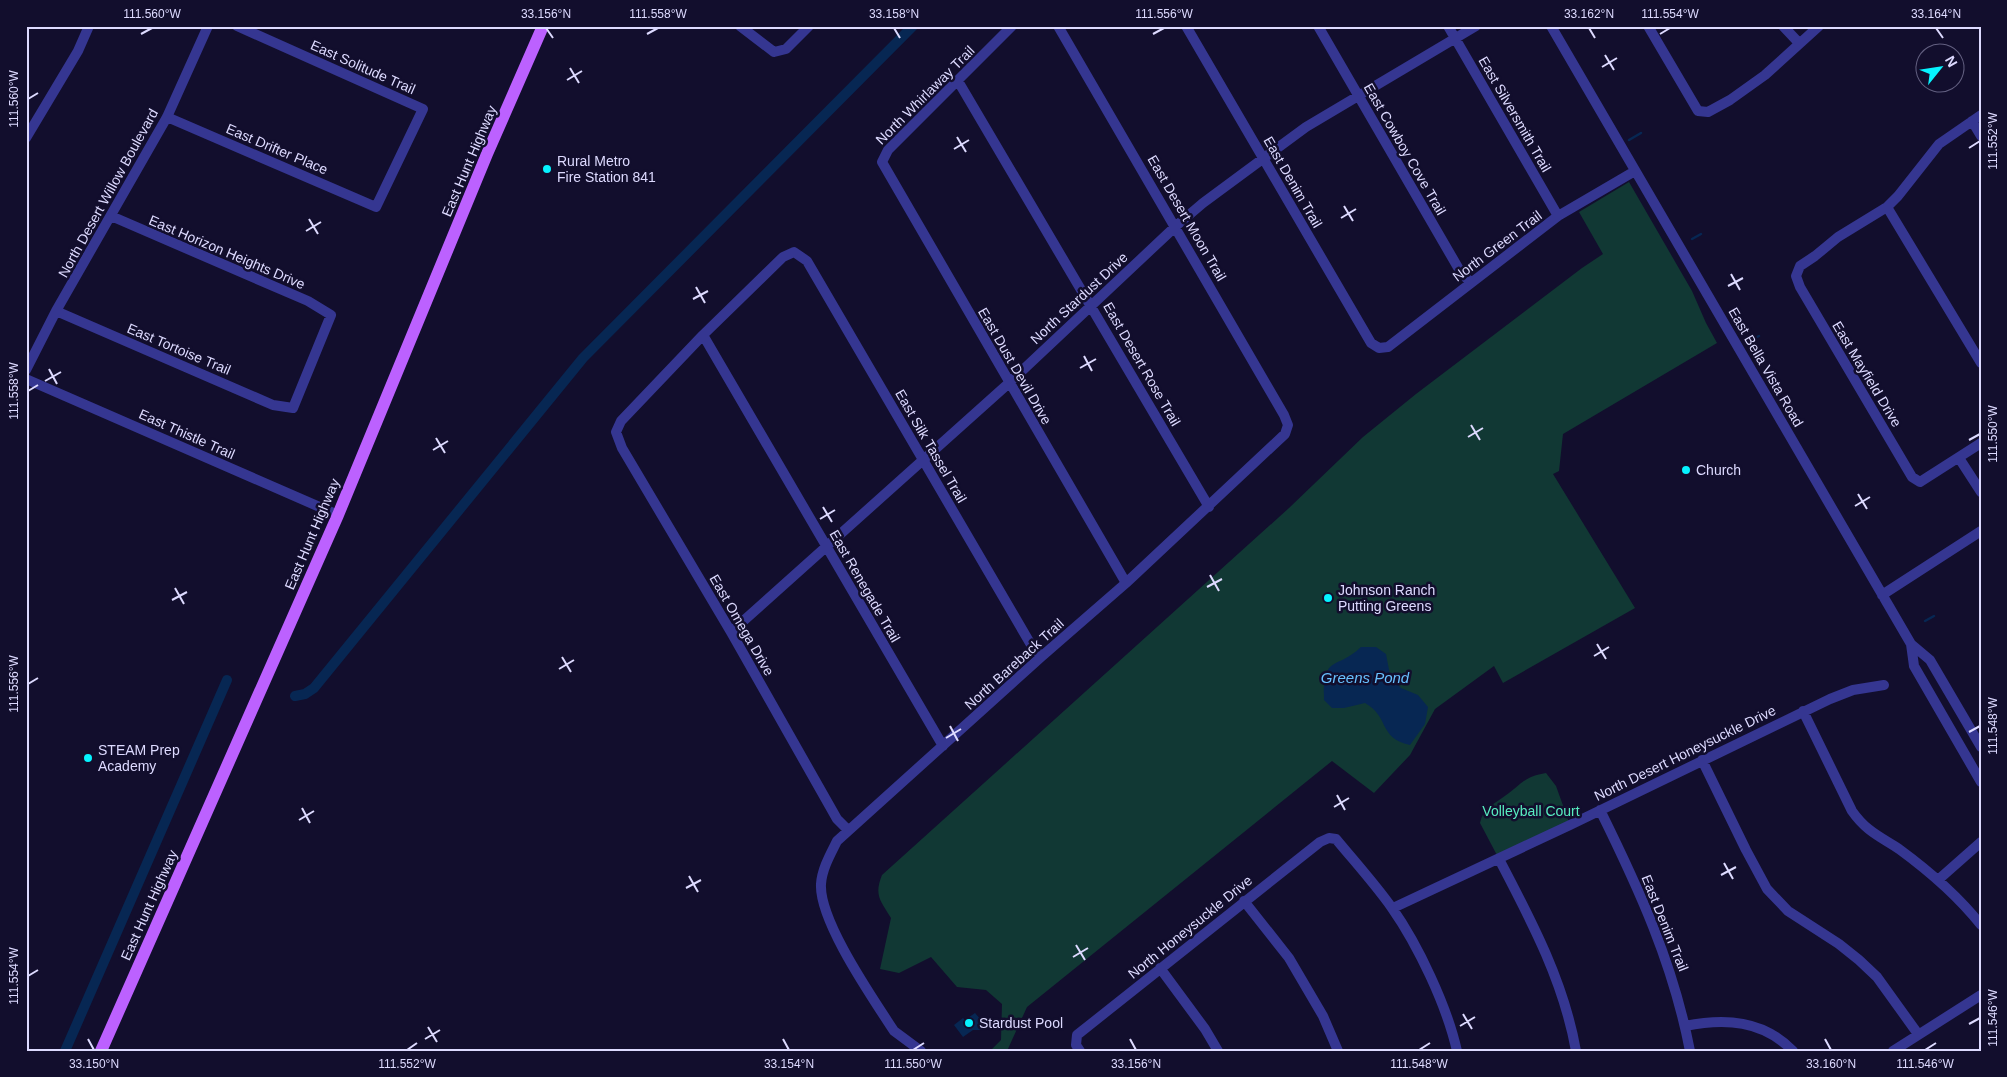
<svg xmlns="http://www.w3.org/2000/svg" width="2007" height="1077" font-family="Helvetica,sans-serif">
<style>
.green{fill:#113834}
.water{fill:#072753}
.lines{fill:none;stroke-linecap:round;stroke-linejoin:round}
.stream{stroke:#072753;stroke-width:2.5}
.canal{stroke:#072753;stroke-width:10}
.minor{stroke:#353691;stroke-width:10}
.major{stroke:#bc61ff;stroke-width:12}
.ticks{fill:none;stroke:#dddaff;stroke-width:2}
.poi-dot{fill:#06f3ff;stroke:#120e2d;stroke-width:2}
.labels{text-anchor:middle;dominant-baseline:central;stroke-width:5;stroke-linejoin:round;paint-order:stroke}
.street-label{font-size:14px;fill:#dddaff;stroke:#120e2d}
.poi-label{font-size:14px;fill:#dddaff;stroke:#120e2d;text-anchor:start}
.park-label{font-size:14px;fill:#58edc0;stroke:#120e2d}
.water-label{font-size:15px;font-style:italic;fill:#68c1ff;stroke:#120e2d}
.neatline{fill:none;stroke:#dddaff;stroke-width:2}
.ticks-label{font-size:12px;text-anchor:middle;fill:#dddaff}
</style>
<rect width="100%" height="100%" fill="#120e2d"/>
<path class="green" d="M 1629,182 L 1692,291 L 1706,323 L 1717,343 L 1563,434 L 1559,471 L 1553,474 L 1635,608 L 1503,683 L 1494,666 L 1435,709 L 1410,755 L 1374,793 L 1332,761 L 1027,1007 L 1007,1051 L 990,1051 L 1001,1040 L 1002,1004 L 986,990 L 957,987 L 931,957 L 899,973 L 880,969 L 891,918 C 880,900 874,895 882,875 L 1289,508 L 1363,437 L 1416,394 L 1582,268 L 1603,254 L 1579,212 Z
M 1546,773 L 1556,786 L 1570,825 L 1499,859 L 1480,823 C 1483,809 1491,806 1502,798 C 1520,786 1522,777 1546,773 Z"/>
<path class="water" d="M 1361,647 L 1376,647 L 1386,654 L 1390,675 L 1401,688 L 1418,695 L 1428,707 L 1425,724 L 1410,745 C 1378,738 1390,717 1365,703 L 1344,708 L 1332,708 L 1324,700 C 1323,653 1336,671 1361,647 Z
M 975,1013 L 982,1021 L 981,1030 L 973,1030 L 963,1037 L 954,1025 L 963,1018 L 965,1020 Z"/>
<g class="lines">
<path class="stream" d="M 1629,140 L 1641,133
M 1692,239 L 1701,234
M 1751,340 L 1759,336
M 1925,621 L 1934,616"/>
<path class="canal" d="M 295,696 L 305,694 L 314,688 L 583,358 L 913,26
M 65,1051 L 227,680"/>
<path class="minor" d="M 740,26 L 774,52 L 786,49 L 809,26
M 1012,26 L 888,150 L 882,162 L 1126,583
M 1186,26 L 1371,343 L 1379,348 L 1388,347 L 1558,216 L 1635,171
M 1318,26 L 1460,271 L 1471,283
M 1448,26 L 1558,216
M 1551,26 L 1911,644 L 1930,660 L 1981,747
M 1648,26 L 1698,111 L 1708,112 L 1730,100 L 1765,75 L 1819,26
M 1783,26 L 1799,43
M 958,81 L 1209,507
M 1981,115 L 1939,144 L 1898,196 L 1887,207 L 1838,237 L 1815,256 L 1800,266 L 1796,276 L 1800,287 L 1912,477 L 1920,482 L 1981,443
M 167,117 L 376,207 L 423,109 L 237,26
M 1972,121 L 1981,136
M 26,138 L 78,51 L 89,26
M 1887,207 L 1981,363
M 56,311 L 273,405 L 293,408 L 331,315 L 308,301 L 111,216
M 703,335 L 943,746
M 26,370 L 56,311 L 167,117 L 208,26
M 26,379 L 338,515
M 1959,458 L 1981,492
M 1882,595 L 1981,531
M 731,632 L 1009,383 L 1176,226 L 1203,203 L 1306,127 L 1476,26
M 1911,644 L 1914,666 L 1981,782
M 1803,711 L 1852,811 C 1866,831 1879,836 1899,849 C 1929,871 1958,896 1981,925
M 1702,760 L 1746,850 L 1767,889 L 1788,911 L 1839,944 L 1859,960 L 1877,977 L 1918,1034
M 1600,810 C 1639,889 1673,963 1690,1051
M 848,830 L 837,819 L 731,632 L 622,448 L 616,432 L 621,421 L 703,335 L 783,257 L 794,252 L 807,261 L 1030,643 L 1041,657
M 1499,859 C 1531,920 1564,982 1576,1051
M 1938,880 L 1981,842
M 1244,901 L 1289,958 L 1323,1016 L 1338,1051
M 1393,908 L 1570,825 L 1830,699 L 1853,690 L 1884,685
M 1160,968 L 1205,1029 L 1218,1051
M 1685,1026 C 1725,1018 1763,1020 1793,1051
M 921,1051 L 894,1031 L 890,1025 C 870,994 819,920 821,884 C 822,869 830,855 837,841 L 1041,657 L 1126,583 L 1285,434 L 1288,425 L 1284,415 L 1058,26
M 1080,1051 L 1076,1045 L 1077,1035 L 1320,842 L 1329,838 L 1336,839 C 1355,862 1375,884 1392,908 C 1418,945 1447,1006 1457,1051
M 1893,1051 L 1981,995"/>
<path class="major" d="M 101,1051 L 338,515 L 487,154 L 543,26"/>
</g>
<path class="ticks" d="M 546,28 L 553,38M 894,28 L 900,38M 1589,28 L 1595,38M 1936,28 L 1943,38M 141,34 L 152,28M 647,34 L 658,28M 1153,34 L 1164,28M 1660,34 L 1670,28M 1605,55 L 1614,70M 1602,67 L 1617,58M 570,68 L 579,83M 567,80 L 582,71M 28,99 L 38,93M 957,137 L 966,152M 1969,148 L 1980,141M 954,149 L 969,140M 1344,206 L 1353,221M 1341,218 L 1356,209M 309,219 L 318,234M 306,231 L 321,222M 1731,274 L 1740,290M 1728,286 L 1743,278M 696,287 L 705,303M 693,299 L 708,291M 1084,356 L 1092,371M 1080,368 L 1096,359M 49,369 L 57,384M 45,381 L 61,372M 28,391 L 38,385M 1471,425 L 1480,440M 1468,437 L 1483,428M 436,438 L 445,453M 1969,440 L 1980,434M 433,450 L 448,441M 1858,494 L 1867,509M 1855,506 L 1870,497M 823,507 L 832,522M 820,519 L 835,510M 1210,575 L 1219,591M 1207,587 L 1222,579M 175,588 L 184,604M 172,600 L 187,592M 1597,644 L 1606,659M 1594,656 L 1609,647M 562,657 L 571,672M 559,669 L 574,660M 28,684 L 38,678M 950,726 L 958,741M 1969,732 L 1980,726M 946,738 L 961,729M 1337,795 L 1345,810M 1334,807 L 1349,798M 302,808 L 310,823M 299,820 L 314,811M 1724,863 L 1733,879M 1721,875 L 1736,867M 689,876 L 698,892M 686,888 L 701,880M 1076,945 L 1085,960M 1073,957 L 1088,948M 28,976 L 38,970M 1463,1014 L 1472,1029M 1969,1024 L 1980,1018M 1460,1026 L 1475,1017M 428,1027 L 437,1042M 88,1039 L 94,1050M 425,1039 L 440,1030M 783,1039 L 789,1050M 1130,1039 L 1136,1050M 1825,1039 L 1831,1050M 407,1050 L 417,1043M 913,1050 L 924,1043M 1419,1050 L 1430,1043M 1925,1050 L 1936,1043"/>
<g class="poi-dot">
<circle cx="547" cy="169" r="5"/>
<circle cx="1686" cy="470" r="5"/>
<circle cx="1328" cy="598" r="5"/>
<circle cx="88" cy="758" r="5"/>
<circle cx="969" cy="1023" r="5"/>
</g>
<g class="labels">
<g class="street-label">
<text transform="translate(363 67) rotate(24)">East Solitude Trail</text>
<text transform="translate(925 95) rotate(-45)">North Whirlaway Trail</text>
<text transform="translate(1515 114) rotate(60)">East Silversmith Trail</text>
<text transform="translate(277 149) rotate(23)">East Drifter Place</text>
<text transform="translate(1405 149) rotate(60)">East Cowboy Cove Trail</text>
<text transform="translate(469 161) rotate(-67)">East Hunt Highway</text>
<text transform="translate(1293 182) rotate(60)">East Denim Trail</text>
<text transform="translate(108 193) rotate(-61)">North Desert Willow Boulevard</text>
<text transform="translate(1187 218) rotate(60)">East Desert Moon Trail</text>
<text transform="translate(1497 246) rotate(-37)">North Green Trail</text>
<text transform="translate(227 252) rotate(23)">East Horizon Heights Drive</text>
<text transform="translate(1079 298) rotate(-43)">North Stardust Drive</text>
<text transform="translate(179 349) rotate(23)">East Tortoise Trail</text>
<text transform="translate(1142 364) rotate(60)">East Desert Rose Trail</text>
<text transform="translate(1015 366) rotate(60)">East Dust Devil Drive</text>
<text transform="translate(1766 367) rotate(60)">East Bella Vista Road</text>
<text transform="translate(1867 374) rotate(59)">East Mayfield Drive</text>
<text transform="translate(187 434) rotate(24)">East Thistle Trail</text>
<text transform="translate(931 446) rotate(60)">East Silk Tassel Trail</text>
<text transform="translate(312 534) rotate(-67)">East Hunt Highway</text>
<text transform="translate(865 586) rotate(60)">East Renegade Trail</text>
<text transform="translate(742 625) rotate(60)">East Omega Drive</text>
<text transform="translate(1014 664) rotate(-42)">North Bareback Trail</text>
<text transform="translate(1685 753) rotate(-26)">North Desert Honeysuckle Drive</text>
<text transform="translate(149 905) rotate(-66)">East Hunt Highway</text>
<text transform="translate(1665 923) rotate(68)">East Denim Trail</text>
<text transform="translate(1190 927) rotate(-39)">North Honeysuckle Drive</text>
</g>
<g class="poi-label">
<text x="557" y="161">Rural Metro<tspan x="557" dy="16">Fire Station 841</tspan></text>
<text x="1696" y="470">Church</text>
<text x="1338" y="590">Johnson Ranch<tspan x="1338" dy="16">Putting Greens</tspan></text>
<text x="98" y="750">STEAM Prep<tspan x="98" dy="16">Academy</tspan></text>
<text x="979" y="1023">Stardust Pool</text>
</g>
<g class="park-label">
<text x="1531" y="811">Volleyball Court</text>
</g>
<g class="water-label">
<text x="1365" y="677">Greens Pond</text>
</g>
</g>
<rect width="2007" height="1077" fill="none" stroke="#120e2d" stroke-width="55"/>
<g transform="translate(1940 68) rotate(60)"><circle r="24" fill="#120e2d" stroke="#636081"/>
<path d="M0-4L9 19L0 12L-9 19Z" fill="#06f3ff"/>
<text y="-8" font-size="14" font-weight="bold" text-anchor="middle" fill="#dddaff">N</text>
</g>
<rect x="28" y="28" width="1952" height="1022" class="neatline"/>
<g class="ticks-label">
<text x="152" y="18">111.560°W</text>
<text x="546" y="18">33.156°N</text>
<text x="658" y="18">111.558°W</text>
<text x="894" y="18">33.158°N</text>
<text x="1164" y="18">111.556°W</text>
<text x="1589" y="18">33.162°N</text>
<text x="1670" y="18">111.554°W</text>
<text x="1936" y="18">33.164°N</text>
<text transform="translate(14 99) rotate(-90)" y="4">111.560°W</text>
<text transform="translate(1993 141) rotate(-90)" y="4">111.552°W</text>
<text transform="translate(14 391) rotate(-90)" y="4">111.558°W</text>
<text transform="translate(1993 434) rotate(-90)" y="4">111.550°W</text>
<text transform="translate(14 684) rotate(-90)" y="4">111.556°W</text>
<text transform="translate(1993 726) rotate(-90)" y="4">111.548°W</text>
<text transform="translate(14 976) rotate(-90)" y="4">111.554°W</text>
<text transform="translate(1993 1018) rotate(-90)" y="4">111.546°W</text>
<text x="94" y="1068">33.150°N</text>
<text x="407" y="1068">111.552°W</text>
<text x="789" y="1068">33.154°N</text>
<text x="913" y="1068">111.550°W</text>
<text x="1136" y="1068">33.156°N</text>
<text x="1419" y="1068">111.548°W</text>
<text x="1831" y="1068">33.160°N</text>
<text x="1925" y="1068">111.546°W</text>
</g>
</svg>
